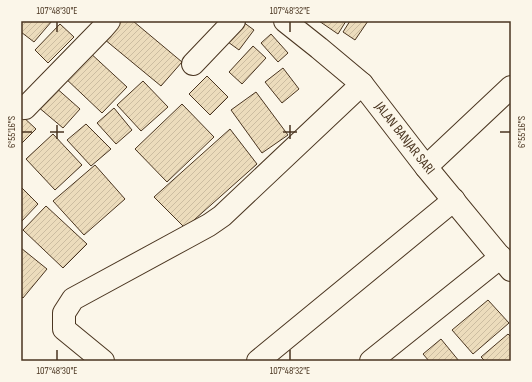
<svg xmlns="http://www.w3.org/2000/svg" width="532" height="382" font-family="'Sofia Sans Condensed',sans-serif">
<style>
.building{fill:url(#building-hatch);stroke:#4a3520}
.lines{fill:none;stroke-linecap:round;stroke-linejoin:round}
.minor-casing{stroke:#4a3520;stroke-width:24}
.tertiary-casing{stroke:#4a3520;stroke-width:24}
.minor{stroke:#fbf6e9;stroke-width:22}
.tertiary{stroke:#fbf6e9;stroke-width:22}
.ticks{fill:none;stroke:#4a3520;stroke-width:1.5}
.labels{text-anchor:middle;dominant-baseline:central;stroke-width:3;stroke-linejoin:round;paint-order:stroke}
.street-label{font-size:14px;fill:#4a3520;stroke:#fbf6e9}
.neatline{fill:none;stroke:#4a3520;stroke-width:1.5}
.ticks-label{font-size:10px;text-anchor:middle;fill:#4a3520}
</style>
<defs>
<pattern id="building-hatch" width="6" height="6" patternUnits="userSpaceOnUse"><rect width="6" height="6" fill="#ecdcbc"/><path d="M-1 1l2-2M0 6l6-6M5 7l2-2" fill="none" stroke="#ccbda1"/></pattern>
</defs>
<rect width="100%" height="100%" fill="#fbf6e9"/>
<path class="building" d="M 23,21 L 52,21 L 34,42 L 21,32 L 21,23 Z
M 119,21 L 133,21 L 182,62 L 161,86 L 104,39 Z
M 319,21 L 346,21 L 338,34 Z
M 350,21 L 368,21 L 355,40 L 343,32 Z
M 243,22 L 254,30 L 239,50 L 228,42 Z
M 60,24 L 74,37 L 48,63 L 35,50 Z
M 271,34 L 288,53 L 278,62 L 261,43 Z
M 253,46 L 266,58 L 242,84 L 229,72 Z
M 87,50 L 127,87 L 102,113 L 63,76 Z
M 283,68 L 299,89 L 282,103 L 265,82 Z
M 207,76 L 228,97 L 210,115 L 189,94 Z
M 143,81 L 168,107 L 141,131 L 117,105 Z
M 54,86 L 80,109 L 63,128 L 37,106 Z
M 256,92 L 288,135 L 262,153 L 231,110 Z
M 182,104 L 214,137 L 167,182 L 135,149 Z
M 114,108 L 132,130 L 116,144 L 97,123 Z
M 21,115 L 36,129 L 21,144 Z
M 86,124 L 111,149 L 91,166 L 67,140 Z
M 230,129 L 257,164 L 185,228 L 154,197 Z
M 53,134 L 82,165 L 55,190 L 26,159 Z
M 95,165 L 125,199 L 84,235 L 53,201 Z
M 21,187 L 38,204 L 21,222 Z
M 46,206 L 87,244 L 63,268 L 23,230 Z
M 21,248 L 47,269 L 23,298 L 21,296 Z
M 488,300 L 509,323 L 473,354 L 452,330 Z
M 508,334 L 511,337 L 511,361 L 485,361 L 481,357 Z
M 441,339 L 459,361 L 429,361 L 423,354 Z"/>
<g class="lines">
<defs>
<path id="minor" d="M 193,64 L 234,21
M 25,108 L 103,28 L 109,21
M 426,167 L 511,87
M 103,361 L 64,329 L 64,313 L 73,299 L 187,237 L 209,225 L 222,216 L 362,84
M 258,361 L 454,200
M 371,361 L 501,257"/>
<path id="tertiary" d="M 285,21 L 319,48 L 362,84 L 426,167 L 511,270"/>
</defs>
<use href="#minor" class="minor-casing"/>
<use href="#tertiary" class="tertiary-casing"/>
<use href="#minor" class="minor"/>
<use href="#tertiary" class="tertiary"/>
</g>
<path class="ticks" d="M 57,22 L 57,32M 290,22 L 290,32M 57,125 L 57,139M 290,125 L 290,139M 22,132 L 32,132M 50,132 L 64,132M 283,132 L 297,132M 500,132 L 510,132M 57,350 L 57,360M 290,350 L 290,360"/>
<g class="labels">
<g class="street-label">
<text transform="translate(405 138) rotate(52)">JALAN BANJAR SARI</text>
</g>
</g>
<rect width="532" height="382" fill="none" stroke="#fbf6e9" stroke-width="44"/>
<rect x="22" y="22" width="488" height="338" class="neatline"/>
<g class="ticks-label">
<text x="57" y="14">107°48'30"E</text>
<text x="290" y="14">107°48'32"E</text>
<text transform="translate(11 132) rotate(-90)" y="4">6°55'16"S</text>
<text transform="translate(521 132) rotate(-90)" y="4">6°55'16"S</text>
<text x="57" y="374">107°48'30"E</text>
<text x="290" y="374">107°48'32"E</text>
</g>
</svg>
